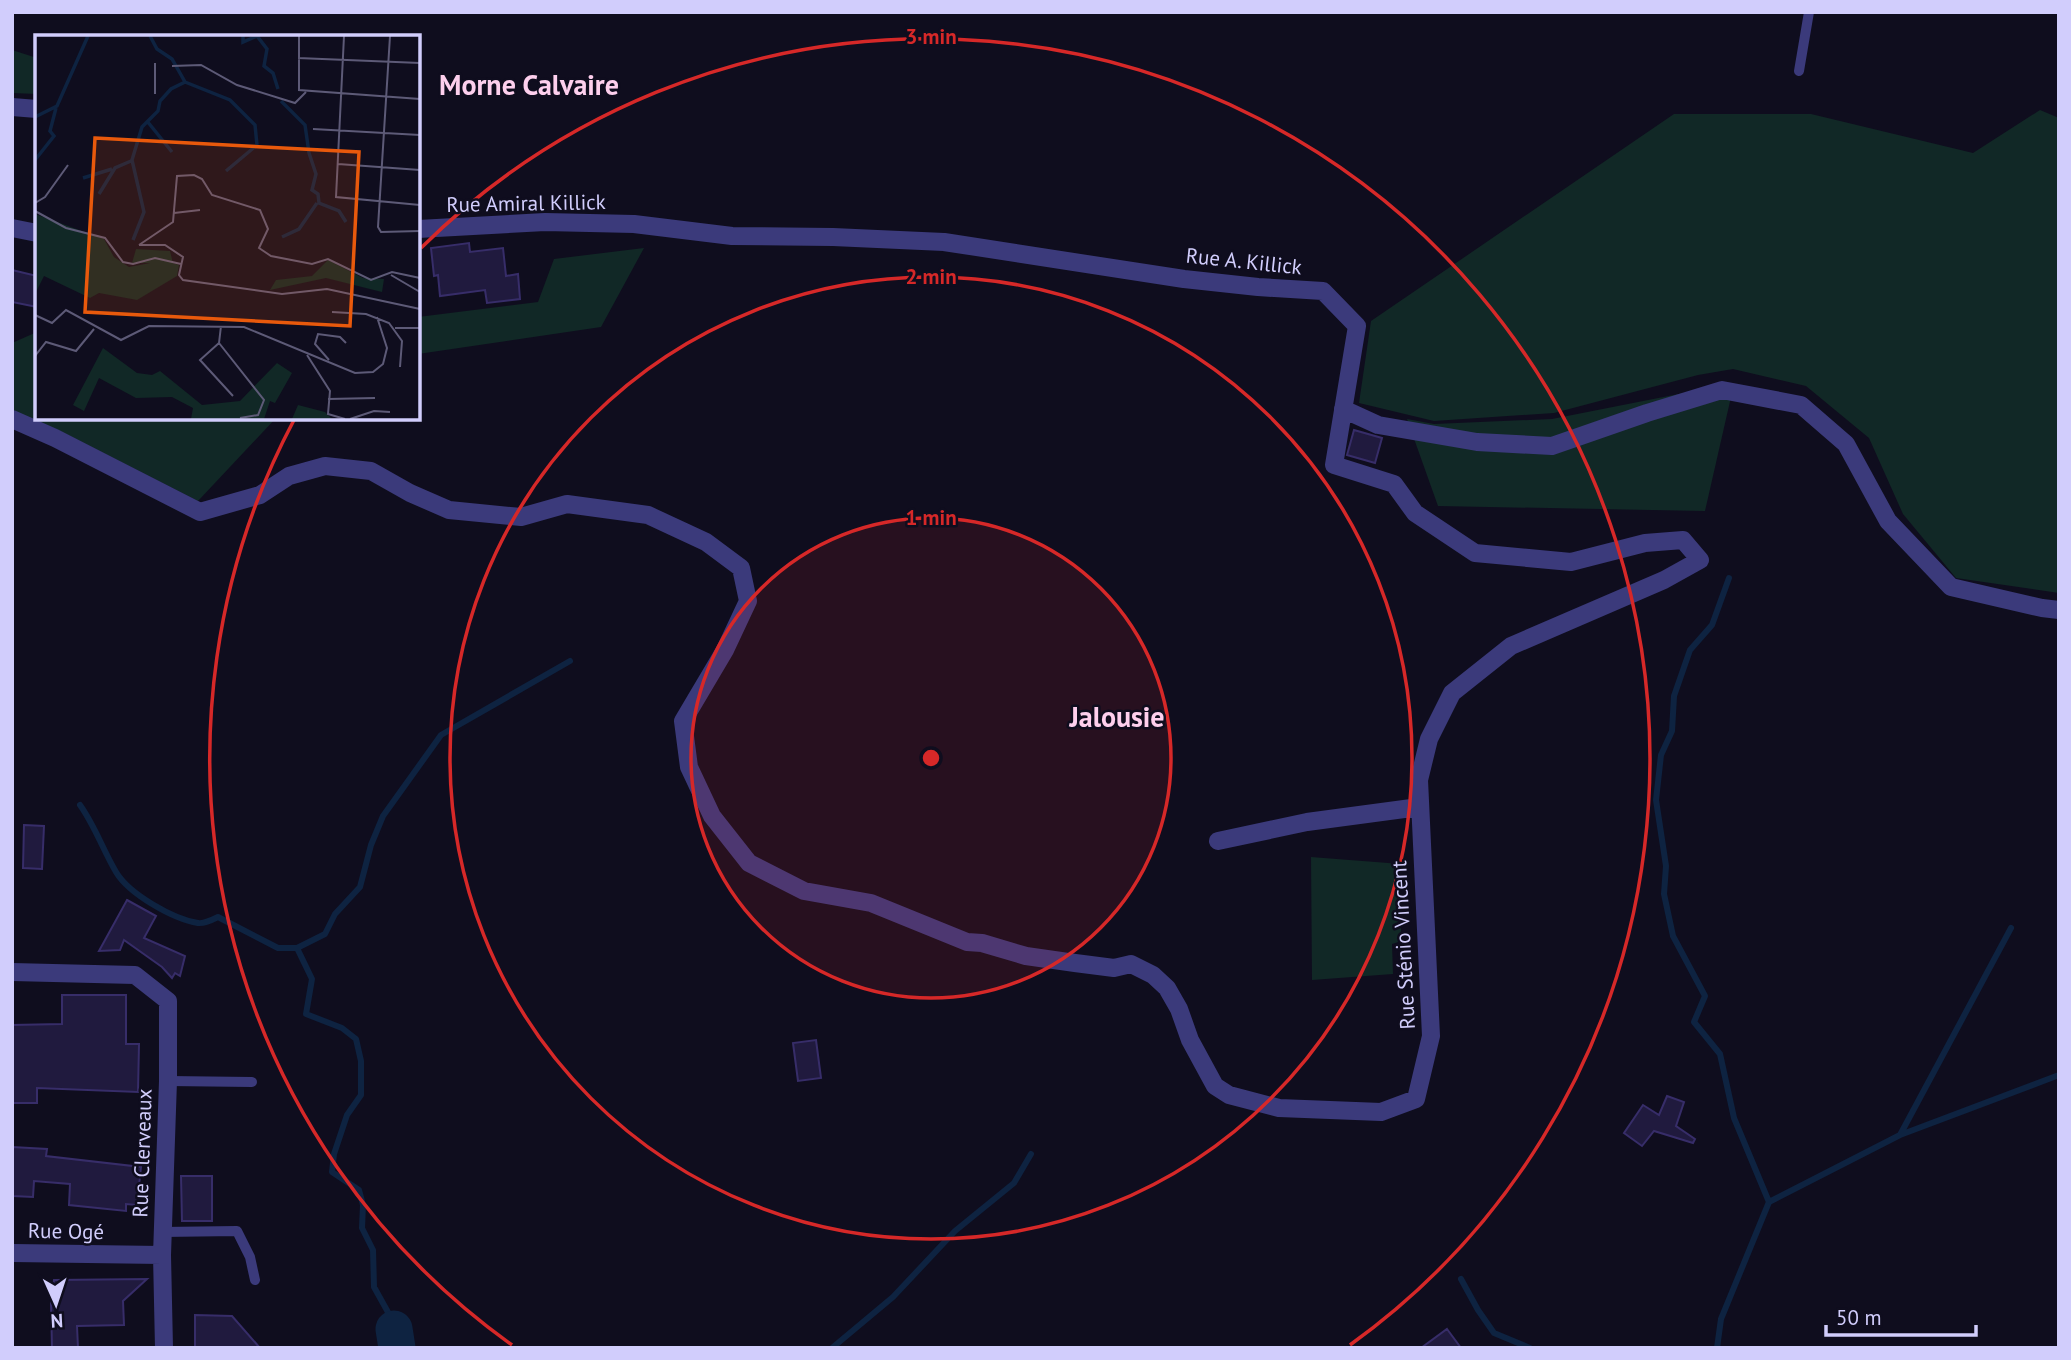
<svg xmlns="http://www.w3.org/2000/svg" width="2071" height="1360" font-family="'PT Sans',sans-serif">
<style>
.green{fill:#112826}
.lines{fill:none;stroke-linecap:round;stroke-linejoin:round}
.stream{stroke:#0e2341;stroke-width:6}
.river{stroke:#0e2341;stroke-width:37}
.building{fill:#201a3e;stroke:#372d69;stroke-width:2}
.service{stroke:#3b3a7b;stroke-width:10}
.minor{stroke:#3b3a7b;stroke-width:18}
.ring{fill:none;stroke:#d62828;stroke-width:3.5}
.labels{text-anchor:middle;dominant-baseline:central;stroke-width:5;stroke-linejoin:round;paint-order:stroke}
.street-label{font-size:21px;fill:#d1cdfc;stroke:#0f0d1e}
.district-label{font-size:28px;font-weight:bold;fill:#fdcfed;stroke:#0f0d1e}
.inset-river{fill:none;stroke:#0e2341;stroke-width:3.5}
.inset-road{fill:none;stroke:#5d5a77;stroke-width:2}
.view{fill:#e8590c;fill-opacity:0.15;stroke:#e8590c;stroke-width:3.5}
.inset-edge{fill:none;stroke:#d1cdfc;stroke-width:3.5}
.centre{fill:#d62828;stroke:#0f0d1e;stroke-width:3.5}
.ring-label{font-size:21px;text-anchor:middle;font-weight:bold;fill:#d62828;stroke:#0f0d1e;stroke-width:5;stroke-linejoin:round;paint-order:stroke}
</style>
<rect width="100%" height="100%" fill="#0f0d1e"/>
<path class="green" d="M 12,50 L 37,58 L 37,94 L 12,93 Z
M 2040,110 L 2059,118 L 2059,593 L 1956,578 L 1903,514 L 1869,438 L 1806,386 L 1733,369 L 1698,375 L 1554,413 L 1434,421 L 1359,403 L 1371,321 L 1674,114 L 1811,114 L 1973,153 Z
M 644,248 L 601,327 L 418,354 L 418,317 L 538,302 L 554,259 Z
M 37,332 L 37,418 L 276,418 L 198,501 L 60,431 L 12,412 L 12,343 Z
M 1709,388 L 1731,397 L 1705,511 L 1438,506 L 1407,419 L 1434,424 L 1552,419 Z
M 1311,857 L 1401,864 L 1401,941 L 1392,944 L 1393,974 L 1312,980 Z"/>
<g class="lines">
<path class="stream" d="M 80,805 C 95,826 103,850 116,872 C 129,894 173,919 198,923 C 204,924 212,920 218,917 L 278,948 L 297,948 L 312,979 L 306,1014 L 342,1028 L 356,1039 L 361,1061 L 361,1095 L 347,1115 L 334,1154 L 332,1172 L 359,1190 L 363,1205 L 362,1228 L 373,1250 L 374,1287 L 389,1314 L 394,1329
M 297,948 L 325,934 L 335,914 L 360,887 L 371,845 L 383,816 L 441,735 L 570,661
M 1900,1135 L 2059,1075
M 1769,1202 L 1900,1135 L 2011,928
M 1461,1279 L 1478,1310 L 1494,1333 L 1530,1348
M 832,1348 L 893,1297 L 955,1231 L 1014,1183 L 1031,1154
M 1717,1348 L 1721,1319 L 1769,1202 L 1734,1118 L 1720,1054 L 1694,1022 L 1705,996 L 1673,936 L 1664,894 L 1666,866 L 1656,800 L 1661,755 L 1672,731 L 1674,696 L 1690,650 L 1712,625 L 1729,578"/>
<path class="river" d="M 394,1329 L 397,1348"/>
</g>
<path class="building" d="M 469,243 L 470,252 L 503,248 L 506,276 L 518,274 L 520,299 L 487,303 L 485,290 L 440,296 L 438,275 L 434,276 L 431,248 Z
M 12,270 L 37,276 L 37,307 L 12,302 Z
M 1354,430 L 1382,438 L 1375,463 L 1347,455 Z
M 24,825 L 44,826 L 42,869 L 23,868 Z
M 127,900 L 156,916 L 144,938 L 185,956 L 180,976 L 175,973 L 172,978 L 162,967 L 124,940 L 120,950 L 99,951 Z
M 62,995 L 126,995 L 126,1044 L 139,1044 L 138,1092 L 37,1088 L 37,1103 L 12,1103 L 12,1025 L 62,1024 Z
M 816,1040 L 821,1078 L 798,1081 L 793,1043 Z
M 1667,1096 L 1684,1102 L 1676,1126 L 1695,1139 L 1693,1143 L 1654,1131 L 1642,1146 L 1624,1133 L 1643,1105 L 1659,1115 Z
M 12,1147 L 47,1149 L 46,1156 L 141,1167 L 137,1205 L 126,1204 L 126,1211 L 69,1205 L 70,1184 L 34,1181 L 33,1197 L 13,1196 Z
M 181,1176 L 212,1176 L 212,1221 L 182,1221 Z
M 147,1279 L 123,1301 L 124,1325 L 77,1326 L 78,1348 L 52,1348 L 51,1304 L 54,1280 Z
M 195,1315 L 232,1316 L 260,1348 L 195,1348 Z
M 1447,1329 L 1461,1348 L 1421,1348 Z"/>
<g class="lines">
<path class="service" d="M 1799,71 L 1809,12
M 168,1081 L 252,1082
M 162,1232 L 237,1231 L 250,1257 L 255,1280"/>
<path class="minor" d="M 12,107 L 37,109
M 12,228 L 37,233
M 1343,409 L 1378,425 L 1477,442 L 1552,446 L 1647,413 L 1722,390 L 1801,405 L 1846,444 L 1888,521 L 1951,587 L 2042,608 L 2059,610
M 12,419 L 55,438 L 200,512 L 260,495 L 289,476 L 325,466 L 371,471 L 410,493 L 449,510 L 521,517 L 567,504 L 648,515 L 706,542 L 741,568 L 748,601 L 725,650 L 683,721 L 689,767 L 712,816 L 749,863 L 804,891 L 871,903 L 967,942 L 982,943 L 1026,956 L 1075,963 L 1114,968 L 1131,964 L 1153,975 L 1167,988 L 1179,1009 L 1190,1040 L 1215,1086 L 1229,1095 L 1279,1108 L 1381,1112 L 1416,1099 L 1431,1036 L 1419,780 L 1429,739 L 1452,693 L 1511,646 L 1664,580 L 1700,560 L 1683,540 L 1645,543 L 1571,562 L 1475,553 L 1415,513 L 1394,484 L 1334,465 L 1357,326 L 1323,291 L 1258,287 L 1184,279 L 944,242 L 833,237 L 732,236 L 634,224 L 545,222 L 418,229
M 1218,841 L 1307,822 L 1419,807
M 12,972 L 135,975 L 168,1001 L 168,1081 L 162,1255 L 164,1348
M 12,1253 L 162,1255"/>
</g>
<circle cx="931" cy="758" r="240" fill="#d62828" fill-opacity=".12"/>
<g class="ring">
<circle cx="931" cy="758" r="240"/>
<circle cx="931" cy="758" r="481"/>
<path d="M512 1345A721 721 0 0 1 294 420M421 248A721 721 0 1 1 1350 1345"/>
</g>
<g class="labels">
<g class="street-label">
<text transform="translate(526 203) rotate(-1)">Rue Amiral Killick</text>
<text transform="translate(1244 261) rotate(6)">Rue A. Killick</text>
<text transform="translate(1403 945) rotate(-93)">Rue Sténio Vincent</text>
<text transform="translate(142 1153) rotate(-88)">Rue Clerveaux</text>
<text transform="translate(66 1231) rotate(1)">Rue Ogé</text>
</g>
<g class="district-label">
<text x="529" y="84">Morne Calvaire</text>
<text x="1117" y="716">Jalousie</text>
</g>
</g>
<g transform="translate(35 35)">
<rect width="385" height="385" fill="#0f0d1e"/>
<path d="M 0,179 L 69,204 L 79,222 L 94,232 L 115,228 L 97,228 L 101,214 L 135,216 L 138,228 L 144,230 L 142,241 L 102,265 L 64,258 L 55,263 L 9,241 L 0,259 ZM 293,225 L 328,243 L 349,244 L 347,257 L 291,243 L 235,255 L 241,245 L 277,241 ZM 68,313 L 102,338 L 117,340 L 125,336 L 167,370 L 205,366 L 242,328 L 257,338 L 240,368 L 235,366 L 229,384 L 156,384 L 158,373 L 137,362 L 101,363 L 64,343 L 49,376 L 38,370 ZM 263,370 L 290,377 L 297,384 L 257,384 Z" fill="#112826"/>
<path class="inset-river" d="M 208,1 L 208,7 L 222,1 L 232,14 L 229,31 L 238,38 L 243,54M 150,47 L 195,65 L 220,90 L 222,110 L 191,136M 246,66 L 270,90 L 274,118M 0,82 L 22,71 L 53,1M 112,86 L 137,117M 274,118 L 281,139 L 277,155 L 283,159 L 284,168 L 304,176 L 311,187M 0,125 L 19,101 L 15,96 L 21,73M 48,143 L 77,134M 64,159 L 80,133 L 96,126M 247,202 L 264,194 L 282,168M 98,205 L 109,177 L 97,125 L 107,92 L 123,76 L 125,66 L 136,54 L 150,47 L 137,24 L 122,14 L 115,1"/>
<path class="inset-road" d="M 264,1 L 264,55 L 385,64M 309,1 L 301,162 L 385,170M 355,1 L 343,192 L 346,197 L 385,196M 263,23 L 385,28M 137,31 L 166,30 L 202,50 L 260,68 L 271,57M 120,59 L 120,28M 278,94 L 385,100M 303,129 L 385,135M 0,168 L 10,162 L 33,130M 0,176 L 31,193 L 70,203 L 88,227 L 98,229 L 120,223 L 146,229M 139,178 L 165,175M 104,210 L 138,187 L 142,141 L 159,140 L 167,144 L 177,160 L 225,175 L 233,194 L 224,213 L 236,221 L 277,229 L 293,224 L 336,245 L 357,237 L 385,243M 104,210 L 130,210 L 148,222 L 144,240 L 148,245 L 247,259 L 292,254 L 385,274M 356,240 L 385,257M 297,277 L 331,279 L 354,288 L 367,306 L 365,332M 0,280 L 17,288 L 31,275 L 86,305 L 114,291 L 209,292 L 320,338 L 338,337 L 348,329 L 352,313 L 342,282M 186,291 L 184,308 L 165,325 L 198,361M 360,293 L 385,293M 184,308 L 229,365 L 223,380 L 205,383M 272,320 L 295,356 L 293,379 L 310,384M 0,321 L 11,307 L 41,316 L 59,294M 294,325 L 280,309 L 283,299 L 305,302 L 311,308M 293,364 L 340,363M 315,384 L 339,376 L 355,377"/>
<path class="view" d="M 60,103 L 324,117 L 315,291 L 50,277 Z"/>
<rect width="385" height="385" class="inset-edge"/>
</g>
<circle cx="931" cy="758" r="10" class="centre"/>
<g class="ring-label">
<text x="931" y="44">3 min</text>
<text x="931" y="284">2 min</text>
<text x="931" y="525">1 min</text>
</g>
<rect width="2071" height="1360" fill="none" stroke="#d1cdfc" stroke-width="28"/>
<g transform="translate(56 1304) rotate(177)" stroke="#0f0d1e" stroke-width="5" paint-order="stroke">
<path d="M0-5L12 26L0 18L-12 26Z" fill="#d1cdfc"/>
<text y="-10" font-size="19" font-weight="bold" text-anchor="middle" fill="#d1cdfc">N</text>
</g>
<path d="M1826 1325v10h150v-10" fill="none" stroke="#d1cdfc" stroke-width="3.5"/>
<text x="1836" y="1325" font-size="21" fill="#d1cdfc" stroke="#0f0d1e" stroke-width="5" paint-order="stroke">50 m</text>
</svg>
